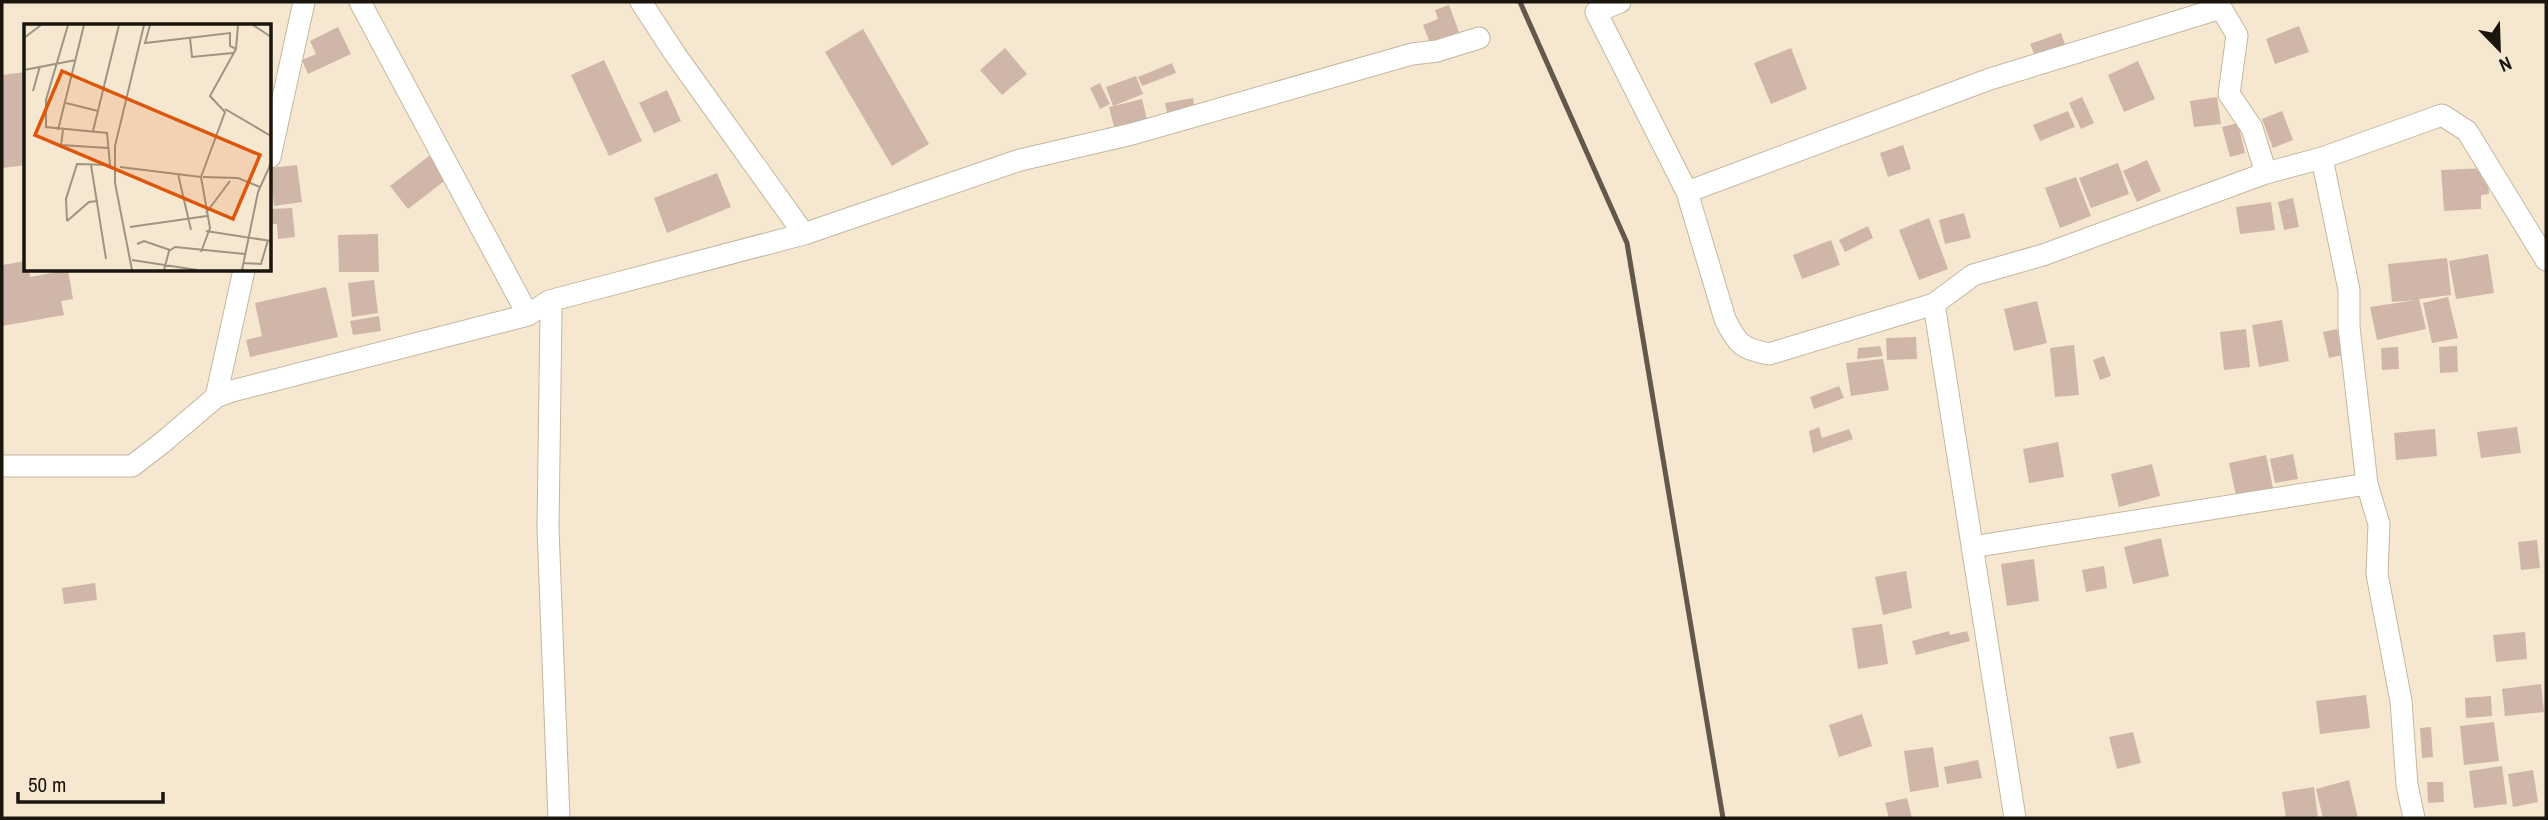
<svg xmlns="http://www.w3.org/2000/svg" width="2548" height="820" font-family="'Archivo Narrow',sans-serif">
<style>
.building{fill:#cfb6a8}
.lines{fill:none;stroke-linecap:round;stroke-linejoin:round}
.minor-casing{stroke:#c4b7a0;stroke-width:23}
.minor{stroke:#fff;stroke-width:21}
.rail{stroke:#61594c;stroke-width:5}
.inset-road{fill:none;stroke:#9e9482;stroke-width:2}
.view{fill:#de560c;fill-opacity:0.15;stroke:#de560c;stroke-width:3.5}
.inset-edge{fill:none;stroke:#1a150d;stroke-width:3.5}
</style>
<rect width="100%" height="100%" fill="#f6e8d0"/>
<path class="building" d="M 1449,5 L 1459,32 L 1430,43 L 1423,25 L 1438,19 L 1435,10 Z
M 2299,26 L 2309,52 L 2275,64 L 2266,39 Z
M 338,27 L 351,54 L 308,74 L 302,60 L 316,54 L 310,41 Z
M 863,29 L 929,144 L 892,166 L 825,52 Z
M 2061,33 L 2066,47 L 2036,58 L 2030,44 Z
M 1005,48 L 1027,74 L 1002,95 L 980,70 Z
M 1791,48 L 1807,89 L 1771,104 L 1754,63 Z
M 604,60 L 642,141 L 609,156 L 571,75 Z
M 2138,61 L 2155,99 L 2124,112 L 2108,75 Z
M 1172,63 L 1176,73 L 1142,86 L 1138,77 Z
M 26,72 L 26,165 L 2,168 L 2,75 Z
M 1136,76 L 1143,94 L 1113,106 L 1106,87 Z
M 1100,83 L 1110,104 L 1100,109 L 1090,88 Z
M 667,90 L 681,121 L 654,133 L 639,103 Z
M 2082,97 L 2094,123 L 2081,129 L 2069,103 Z
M 2217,97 L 2221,124 L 2194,127 L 2190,101 Z
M 1193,98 L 1195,112 L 1168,117 L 1165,103 Z
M 1142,99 L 1147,119 L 1114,127 L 1109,107 Z
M 2068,111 L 2075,127 L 2040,141 L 2033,125 Z
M 2282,111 L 2293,140 L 2273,148 L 2262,119 Z
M 2238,123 L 2245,153 L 2230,157 L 2222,127 Z
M 1903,145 L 1911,169 L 1888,177 L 1880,153 Z
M 429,156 L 447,179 L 408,209 L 390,186 Z
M 2147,160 L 2161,191 L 2137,202 L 2123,171 Z
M 2118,163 L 2129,194 L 2091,208 L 2079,178 Z
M 297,165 L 302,202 L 274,206 L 270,168 Z
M 2487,168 L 2489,194 L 2481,195 L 2481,209 L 2444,211 L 2441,170 Z
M 717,173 L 731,207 L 667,233 L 654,198 Z
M 2076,177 L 2091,216 L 2060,228 L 2045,188 Z
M 2293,198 L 2299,227 L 2284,230 L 2278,202 Z
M 2271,202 L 2275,230 L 2240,234 L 2236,207 Z
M 292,208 L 295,237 L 278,239 L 277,224 L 270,224 L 270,209 Z
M 1964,213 L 1971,238 L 1945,244 L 1939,220 Z
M 1929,218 L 1948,269 L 1919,280 L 1899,230 Z
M 1868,226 L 1873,238 L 1845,252 L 1839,240 Z
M 378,234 L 379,272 L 339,272 L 338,235 Z
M 1831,240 L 1840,265 L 1802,279 L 1793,255 Z
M 2488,254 L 2494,293 L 2456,299 L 2449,261 Z
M 2447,258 L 2451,295 L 2419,299 L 2426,329 L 2377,340 L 2370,307 L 2416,300 L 2392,302 L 2388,264 Z
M 26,261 L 26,270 L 29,270 L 30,277 L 68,270 L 73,299 L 61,301 L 64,315 L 2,326 L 2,265 Z
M 374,280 L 378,313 L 352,317 L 348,283 Z
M 326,287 L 338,337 L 250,357 L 246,340 L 262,336 L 255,303 Z
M 2448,297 L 2458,338 L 2432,343 L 2423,303 Z
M 2037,301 L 2047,343 L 2014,351 L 2004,309 Z
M 379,316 L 381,331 L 353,335 L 350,321 Z
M 2282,320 L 2289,361 L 2259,367 L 2252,325 Z
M 2246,329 L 2250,367 L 2224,370 L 2220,332 Z
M 2337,329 L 2342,355 L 2329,358 L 2323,332 Z
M 1916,337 L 1917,359 L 1887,360 L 1886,338 Z
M 2074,345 L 2079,395 L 2055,397 L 2050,348 Z
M 1880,346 L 1883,356 L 1857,359 L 1858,348 Z
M 2457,346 L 2458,372 L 2440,373 L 2439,347 Z
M 2398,347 L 2399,369 L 2382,370 L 2381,348 Z
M 2104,356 L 2111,376 L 2100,380 L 2093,360 Z
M 1883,359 L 1889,390 L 1851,396 L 1846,363 Z
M 1839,386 L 1844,398 L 1814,409 L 1810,397 Z
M 1819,427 L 1822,438 L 1849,429 L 1853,439 L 1813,453 L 1809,431 Z
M 2517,427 L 2521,453 L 2481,458 L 2477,432 Z
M 2435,429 L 2437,456 L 2396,460 L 2394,433 Z
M 2058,442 L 2064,477 L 2029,483 L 2023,449 Z
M 2293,454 L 2298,479 L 2275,483 L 2270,459 Z
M 2266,455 L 2273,488 L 2236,496 L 2229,463 Z
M 2152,464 L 2160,496 L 2119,507 L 2111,474 Z
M 2161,538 L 2169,576 L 2133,584 L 2124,547 Z
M 2537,540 L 2540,568 L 2521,570 L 2518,542 Z
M 2034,559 L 2039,601 L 2007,606 L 2001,564 Z
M 2104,566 L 2107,588 L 2086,592 L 2082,570 Z
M 1906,571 L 1912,608 L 1883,615 L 1875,577 Z
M 95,583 L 97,600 L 64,604 L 62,588 Z
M 1882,624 L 1888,664 L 1858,669 L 1852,628 Z
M 1949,631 L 1950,635 L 1967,631 L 1970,641 L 1916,655 L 1912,641 Z
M 2525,632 L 2527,659 L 2496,662 L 2493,635 Z
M 2541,684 L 2544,712 L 2505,716 L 2502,689 Z
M 2366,695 L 2370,728 L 2320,734 L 2316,701 Z
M 2491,696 L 2492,716 L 2466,718 L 2465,698 Z
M 1862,714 L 1872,746 L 1839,757 L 1829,725 Z
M 2494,722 L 2499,761 L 2464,765 L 2460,726 Z
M 2431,727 L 2433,757 L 2422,758 L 2420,728 Z
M 2133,732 L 2141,763 L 2117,769 L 2109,737 Z
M 1933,747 L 1939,787 L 1910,792 L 1904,751 Z
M 1978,760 L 1982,778 L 1947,784 L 1944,767 Z
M 2502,766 L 2507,804 L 2474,808 L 2469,771 Z
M 2533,770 L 2538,802 L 2513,807 L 2508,774 Z
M 2349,780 L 2358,818 L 2323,818 L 2316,789 Z
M 2427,782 L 2443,782 L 2444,802 L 2428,803 Z
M 2314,787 L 2318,818 L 2286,818 L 2282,792 Z
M 1907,798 L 1912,818 L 1889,818 L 1885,803 Z"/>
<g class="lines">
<defs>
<path id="minor" d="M 360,2 L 528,315 L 549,301 L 551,312 L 548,528 L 559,818
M 641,2 L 675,54 L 804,234
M 1620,2 L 1596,12 L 1687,192 L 1725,319 C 1737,344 1742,349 1769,354 L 1934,304 L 1973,275 L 2043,255 L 2266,173 L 2322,158 L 2442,115 L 2467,131 L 2546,260
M 270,157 L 304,2
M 2322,158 L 2349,290 L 2349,327 L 2367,484 L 2379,524 L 2377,574 L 2401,701 L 2407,785 L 2414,818
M 1687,192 L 1990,79 L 2221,8 L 2237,35 L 2229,94 L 2252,128 L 2266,173
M 549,301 L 804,234 L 1020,160 L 1132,134 L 1412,54 L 1437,51 L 1479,38
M 1934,304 L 2015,818
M 216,397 L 244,270
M 2,466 L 132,466 L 162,443 L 216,397 L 232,391 L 528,315
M 1972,547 L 2367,484"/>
</defs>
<use href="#minor" class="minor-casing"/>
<use href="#minor" class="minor"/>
<path class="rail" d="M 1520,2 L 1627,243 L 1723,818"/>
</g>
<g transform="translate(24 24)">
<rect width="247" height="247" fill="#f6e8d0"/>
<path class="inset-road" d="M 126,1 L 121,19 L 206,9 L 206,22 L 212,25M 229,1 L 247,13M 0,14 L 17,1M 166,14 L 168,33 L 209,29M 0,46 L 52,36M 9,67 L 16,42M 42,79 L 74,87M 201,85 L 247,112M 34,106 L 60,1M 39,106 L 37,121 L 84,124M 69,107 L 95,1M 67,141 L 82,235M 96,143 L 177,153M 154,150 L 167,206M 179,153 L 214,154 L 236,163M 182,189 L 206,157M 43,197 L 42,175 L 53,140 L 86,141 L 83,109 L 22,103 L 22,76 L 44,1M 43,197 L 65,178 L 74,177M 106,203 L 183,192M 182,207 L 247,217M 113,220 L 120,217 L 146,226M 177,228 L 186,204 L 177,153 L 201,88 L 186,72 L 212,25 L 214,1M 108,236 L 173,246M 220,239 L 237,240 L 244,216M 108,246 L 91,159 L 91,122 L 120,1M 140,246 L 145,227 L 151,223 L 221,230M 218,246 L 234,168 L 247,139"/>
<path class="view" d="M 38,47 L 236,131 L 209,195 L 11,111 Z"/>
<rect width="247" height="247" class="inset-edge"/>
</g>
<rect width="2548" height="820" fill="none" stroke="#1a150d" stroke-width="7"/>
<g transform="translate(2499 49) rotate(157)" stroke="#f6e8d0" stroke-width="5" paint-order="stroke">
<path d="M0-5L12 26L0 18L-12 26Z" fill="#1a150d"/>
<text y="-10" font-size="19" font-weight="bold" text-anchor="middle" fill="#1a150d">N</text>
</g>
<path d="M18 792v10h145v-10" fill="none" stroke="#1a150d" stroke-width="3.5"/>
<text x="28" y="792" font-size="21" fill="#1a150d" stroke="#f6e8d0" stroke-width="5" paint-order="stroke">50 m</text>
</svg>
